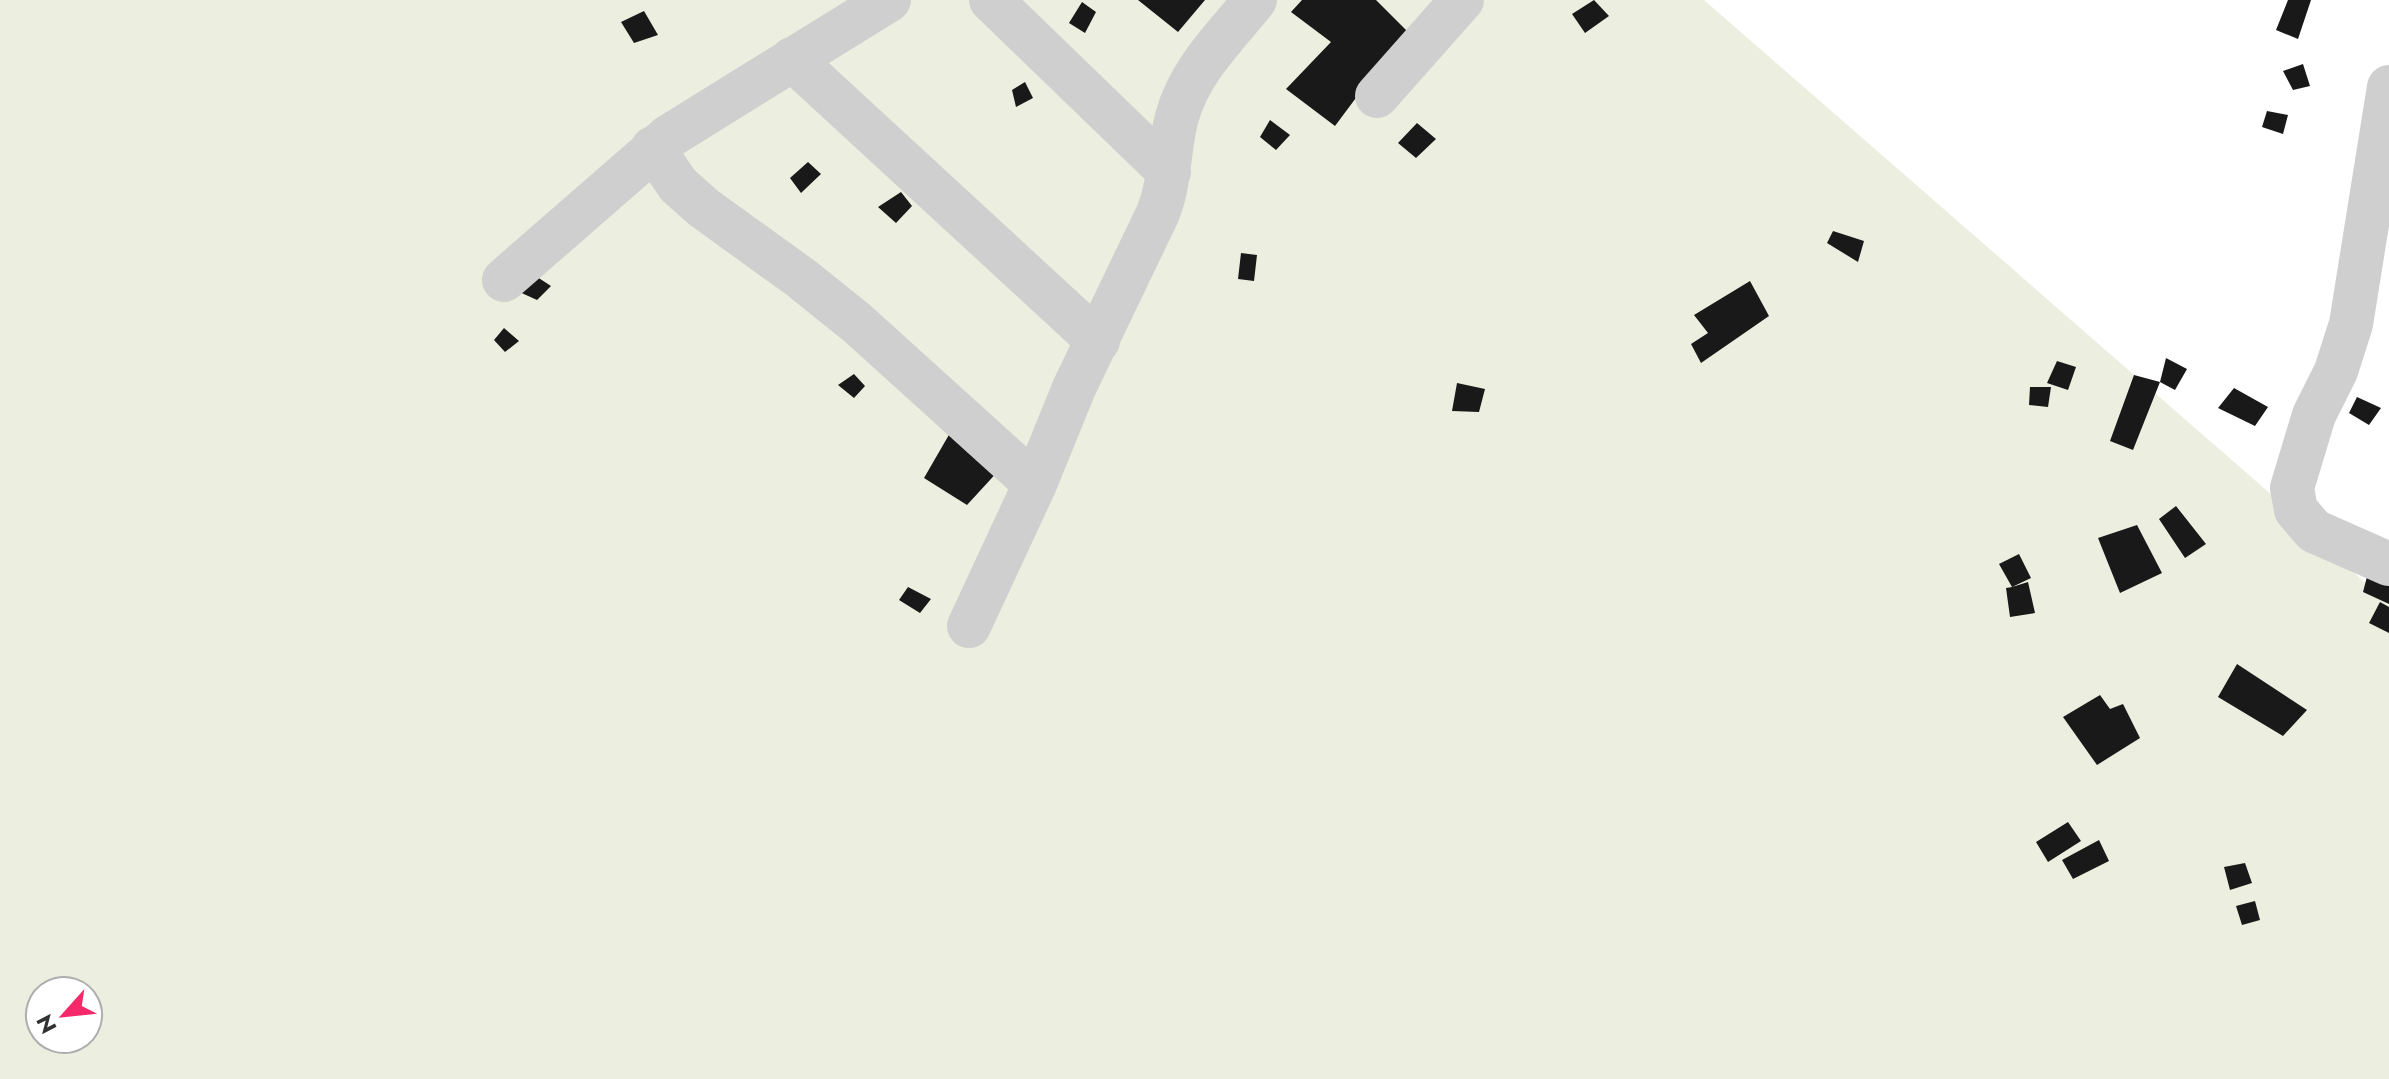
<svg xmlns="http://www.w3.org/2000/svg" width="2389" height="1079" font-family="Jost,sans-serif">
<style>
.green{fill:#ecefdf;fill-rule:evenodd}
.building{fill:#191919}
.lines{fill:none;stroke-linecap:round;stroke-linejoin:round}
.minor{stroke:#cfcfcf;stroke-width:44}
</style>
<rect width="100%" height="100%" fill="#fff"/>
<path class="green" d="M 0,0 L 1704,0 L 2288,509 L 2389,606 L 2389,1079 L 0,1079 ZM 40,991 L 88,991 L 88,1039 L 40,1039 Z"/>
<path class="building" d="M 1138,0 L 1205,0 L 1178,32 Z
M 1302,0 L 1376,0 L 1410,34 L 1373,75 L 1335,126 L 1286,89 L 1331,42 L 1291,12 Z
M 1594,0 L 1609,16 L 1585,33 L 1572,14 Z
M 2288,0 L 2311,0 L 2298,39 L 2276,30 Z
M 1082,2 L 1096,12 L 1085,33 L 1069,23 Z
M 644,11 L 658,35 L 634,43 L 621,22 Z
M 2303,64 L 2310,86 L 2293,90 L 2283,71 Z
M 1025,82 L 1033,98 L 1016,107 L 1012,90 Z
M 2267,111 L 2288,115 L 2283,134 L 2262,127 Z
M 1270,120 L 1290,135 L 1276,150 L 1260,137 Z
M 1417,123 L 1436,139 L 1416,158 L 1398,143 Z
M 808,162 L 821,174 L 801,193 L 790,178 Z
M 901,192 L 912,206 L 896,223 L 878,207 Z
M 1833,231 L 1864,241 L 1858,262 L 1827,243 Z
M 1241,253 L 1257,255 L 1254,281 L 1238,279 Z
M 531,273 L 551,286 L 537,300 L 515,290 Z
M 1750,281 L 1769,316 L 1701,363 L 1691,344 L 1708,333 L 1694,315 Z
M 504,328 L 519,341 L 505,352 L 494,340 Z
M 2166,358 L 2187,369 L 2175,390 L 2160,382 L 2133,450 L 2110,441 L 2134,375 L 2160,382 Z
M 2057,361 L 2076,367 L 2068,390 L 2047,383 Z
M 854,374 L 865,386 L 854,398 L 838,385 Z
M 1457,383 L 1485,389 L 1479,412 L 1452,411 Z
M 2030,387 L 2051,387 L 2048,407 L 2029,405 Z
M 2234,388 L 2268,407 L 2255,426 L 2218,408 Z
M 2357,397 L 2381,408 L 2369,425 L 2349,413 Z
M 950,433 L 1001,468 L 967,505 L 924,478 Z
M 2176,506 L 2206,544 L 2185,558 L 2159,519 Z
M 2137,525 L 2162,573 L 2120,593 L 2098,538 Z
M 2019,554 L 2031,578 L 2012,587 L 2028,582 L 2035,613 L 2010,617 L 2006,588 L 2012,587 L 1999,564 Z
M 2369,569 L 2389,578 L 2389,604 L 2363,592 Z
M 908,587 L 931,599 L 920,613 L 899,600 Z
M 2380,602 L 2389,607 L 2389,633 L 2369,623 Z
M 2237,664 L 2307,710 L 2283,736 L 2218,697 Z
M 2100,695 L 2110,709 L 2123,704 L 2140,738 L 2097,765 L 2063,717 Z
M 2068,822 L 2081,841 L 2048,862 L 2036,842 Z
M 2099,840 L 2109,861 L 2073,879 L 2062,860 Z
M 2245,863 L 2252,883 L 2230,890 L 2224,867 Z
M 2255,901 L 2260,920 L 2242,925 L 2236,906 Z"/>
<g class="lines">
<path class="minor" d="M 991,0 L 1169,172
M 792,59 L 1098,341
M 2389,87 L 2351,324 L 2336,371 L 2314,415 L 2292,488 L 2296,510 L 2314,531 L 2389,564
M 1377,96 L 1462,0
M 653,148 L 678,185 L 704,208 L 801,278 L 857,323 L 1035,484
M 504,280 L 668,137 L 889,0
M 969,626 L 1035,484 L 1074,388 L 1158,213 C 1171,180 1168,150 1177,117 C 1189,71 1226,36 1255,0"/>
</g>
<g transform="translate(64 1015) rotate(243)"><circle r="38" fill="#ffffff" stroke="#adadad" stroke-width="2"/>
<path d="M0-6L14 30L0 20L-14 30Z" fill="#f5286a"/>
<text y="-12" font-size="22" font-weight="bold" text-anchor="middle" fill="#323232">N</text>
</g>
</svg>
